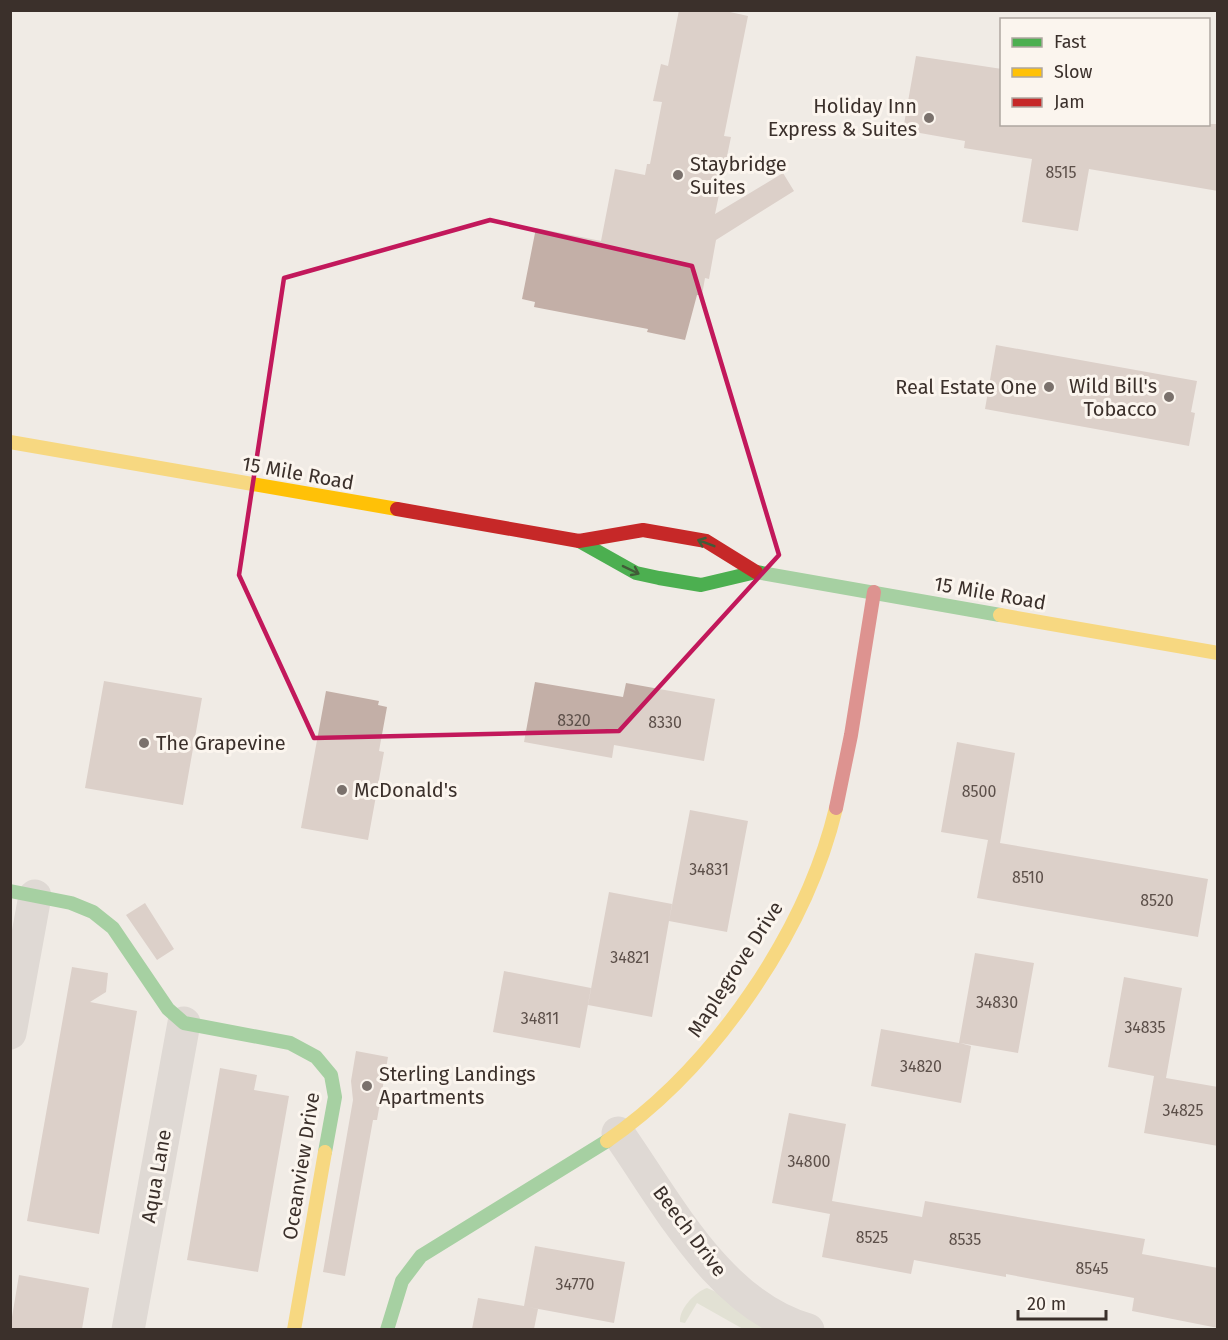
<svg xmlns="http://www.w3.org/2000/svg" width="1228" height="1340" font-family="'Fira Sans',sans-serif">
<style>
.green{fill:#d1d6bf}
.building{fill:#c3afa7}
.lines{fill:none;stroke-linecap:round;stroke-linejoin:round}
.street{stroke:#c9c3be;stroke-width:33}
.fast{stroke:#4caf50;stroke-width:14}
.slow{stroke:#ffc107;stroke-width:14}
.jam{stroke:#c62828;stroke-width:14}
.oneway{stroke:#415c38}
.marked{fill:none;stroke:#c2185b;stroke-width:4.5;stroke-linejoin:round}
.poi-dot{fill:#7a716c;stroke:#fbf5ee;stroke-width:2}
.labels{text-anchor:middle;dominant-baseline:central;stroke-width:6;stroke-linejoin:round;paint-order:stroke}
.number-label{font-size:16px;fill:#5d504a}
.poi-label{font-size:20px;fill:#3b302b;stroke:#fbf5ee;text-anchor:start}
.street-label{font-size:20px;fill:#3b302b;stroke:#fbf5ee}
</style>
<rect width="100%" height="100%" fill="#f0ebe5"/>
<path class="green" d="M 707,1288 L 714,1291 L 775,1329 L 743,1329 L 697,1303 L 685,1323 L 680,1322 C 679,1309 695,1292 707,1288 Z"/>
<path class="building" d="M 679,10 L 721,10 L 748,16 L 724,136 L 731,137 L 715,214 L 783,173 L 794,191 L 716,240 L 709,279 L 705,278 L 702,295 L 697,295 L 685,340 L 647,332 L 648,329 L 534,307 L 535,302 L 522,299 L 536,228 L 601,241 L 615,169 L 645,175 L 647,164 L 650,164 L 662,102 L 653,101 L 661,64 L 668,66 Z
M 916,56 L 1002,69 L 1002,124 L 1218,124 L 1218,191 L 1089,169 L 1078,231 L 1022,222 L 1032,159 L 964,148 L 965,141 L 903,130 Z
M 996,345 L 1197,381 L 1191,412 L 1195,413 L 1189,446 L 985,409 Z
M 104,681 L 202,698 L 183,805 L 85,788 Z
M 535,682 L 623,697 L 626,683 L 715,699 L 704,761 L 614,745 L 612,758 L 524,742 Z
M 326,691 L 379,701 L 378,705 L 387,707 L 379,751 L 384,752 L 368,840 L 301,828 Z
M 957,742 L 1015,753 L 1000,843 L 1208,879 L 1198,937 L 977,898 L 988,840 L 941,832 Z
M 690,810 L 748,821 L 727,932 L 669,921 Z
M 609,892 L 672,904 L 652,1017 L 588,1005 Z
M 145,903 L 174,949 L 157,960 L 126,915 Z
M 975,953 L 1034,963 L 1018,1053 L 960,1043 L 971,1046 L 961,1103 L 871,1086 L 881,1029 L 959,1043 Z
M 72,967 L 108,973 L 106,992 L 90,1002 L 137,1011 L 99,1234 L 27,1221 Z
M 504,971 L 591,988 L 580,1048 L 493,1032 Z
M 1124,977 L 1182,988 L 1166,1078 L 1218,1087 L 1218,1146 L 1144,1133 L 1154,1076 L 1108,1067 Z
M 356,1051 L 388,1057 L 377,1120 L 373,1120 L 345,1276 L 323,1272 L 353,1100 L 351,1081 Z
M 220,1068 L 257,1075 L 254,1090 L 289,1096 L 258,1272 L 187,1260 Z
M 789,1113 L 846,1124 L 832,1201 L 922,1217 L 925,1201 L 1145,1239 L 1142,1254 L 1218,1268 L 1218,1328 L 1132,1311 L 1134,1298 L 1006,1274 L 1006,1277 L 914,1260 L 911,1274 L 822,1257 L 830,1214 L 772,1203 Z
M 535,1246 L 625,1262 L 614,1323 L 528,1307 L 538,1309 L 534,1329 L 472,1329 L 478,1298 L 524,1306 Z
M 19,1275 L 89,1288 L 82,1329 L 10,1329 Z"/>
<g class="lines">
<path class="street" d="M 10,1033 L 35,896
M 618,1133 C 668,1204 719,1305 808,1330
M 128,1330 L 184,1023"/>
<path class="fast" d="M 579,541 L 636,573 L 659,578 L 701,585 L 756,572 L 1000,615
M 10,891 L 71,903 L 93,912 L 113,928 L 168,1009 L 184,1023 L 290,1043 L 316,1057 L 331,1075 L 335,1097 L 325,1152
M 387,1330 L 402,1281 L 421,1256 L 607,1141"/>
<path class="slow" d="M 10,442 L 397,509
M 1000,615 L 1218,653
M 607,1141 C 713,1068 806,933 836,808
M 294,1330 L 325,1152"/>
<path class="jam" d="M 397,509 L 579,541 L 643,530 L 706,541 L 756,572
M 836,808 L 851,735 L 874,592"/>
</g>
<defs><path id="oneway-shaft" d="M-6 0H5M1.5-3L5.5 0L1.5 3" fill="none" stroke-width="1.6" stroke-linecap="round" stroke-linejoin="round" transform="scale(1.5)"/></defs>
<g class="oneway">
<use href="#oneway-shaft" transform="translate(706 543) rotate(-159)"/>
<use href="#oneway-shaft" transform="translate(631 570) rotate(26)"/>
</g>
<path d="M0 0H1228V1340H0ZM 490,220 L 692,266 L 779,555 L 619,731 L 314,738 L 239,575 L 284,278 Z" fill="#f0ebe5" fill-opacity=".55" fill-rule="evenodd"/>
<path class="marked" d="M 490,220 L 692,266 L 779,555 L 619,731 L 314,738 L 239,575 L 284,278 Z"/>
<g class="poi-dot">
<circle cx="929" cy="118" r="6"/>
<circle cx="678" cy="175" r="6"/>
<circle cx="1049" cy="387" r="6"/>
<circle cx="1169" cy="397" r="6"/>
<circle cx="144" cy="743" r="6"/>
<circle cx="342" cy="790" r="6"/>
<circle cx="367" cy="1086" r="6"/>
</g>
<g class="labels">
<g class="number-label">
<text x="1061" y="172">8515</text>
<text x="574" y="720">8320</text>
<text x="665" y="722">8330</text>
<text x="979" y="791">8500</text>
<text x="709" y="869">34831</text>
<text x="1028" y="877">8510</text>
<text x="1157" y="900">8520</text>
<text x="630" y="957">34821</text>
<text x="997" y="1002">34830</text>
<text x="540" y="1018">34811</text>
<text x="1145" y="1027">34835</text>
<text x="921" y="1066">34820</text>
<text x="1183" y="1110">34825</text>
<text x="809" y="1161">34800</text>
<text x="872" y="1237">8525</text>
<text x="965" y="1239">8535</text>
<text x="1092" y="1268">8545</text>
<text x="575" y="1284">34770</text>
</g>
<g class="poi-label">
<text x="917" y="106" text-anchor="end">Holiday Inn<tspan x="917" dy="23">Express &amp; Suites</tspan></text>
<text x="690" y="164">Staybridge<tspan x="690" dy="23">Suites</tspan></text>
<text x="1157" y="386" text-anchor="end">Wild Bill's<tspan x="1157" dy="23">Tobacco</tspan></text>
<text x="1037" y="387" text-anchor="end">Real Estate One</text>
<text x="156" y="743">The Grapevine</text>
<text x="354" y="790">McDonald's</text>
<text x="379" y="1074">Sterling Landings<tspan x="379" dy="23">Apartments</tspan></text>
</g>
<g class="street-label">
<text transform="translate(298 473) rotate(10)">15 Mile Road</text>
<text transform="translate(990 593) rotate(10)">15 Mile Road</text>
<text transform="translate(735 969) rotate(-57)">Maplegrove Drive</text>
<text transform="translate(301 1166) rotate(-81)">Oceanview Drive</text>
<text transform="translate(156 1176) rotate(-80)">Aqua Lane</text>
<text transform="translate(690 1231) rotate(53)">Beech Drive</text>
</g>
</g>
<rect width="1228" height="1340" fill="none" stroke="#3b302b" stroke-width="24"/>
<rect x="1000" y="18" width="210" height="108" fill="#fbf5ee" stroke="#aea6a0" stroke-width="1.5"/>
<rect x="1012" y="38" width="30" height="9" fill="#4caf50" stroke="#aea6a0" stroke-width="1.5"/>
<text x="1054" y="48" font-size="18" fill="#3b302b">Fast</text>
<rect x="1012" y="68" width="30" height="9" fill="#ffc107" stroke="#aea6a0" stroke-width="1.5"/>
<text x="1054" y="78" font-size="18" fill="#3b302b">Slow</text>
<rect x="1012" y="98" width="30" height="9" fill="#c62828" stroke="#aea6a0" stroke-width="1.5"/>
<text x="1054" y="108" font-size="18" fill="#3b302b">Jam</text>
<path d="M1018 1310v9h88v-9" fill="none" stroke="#3b302b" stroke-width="3"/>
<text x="1027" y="1310" font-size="18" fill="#3b302b" stroke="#fbf5ee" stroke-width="4.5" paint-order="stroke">20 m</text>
</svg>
